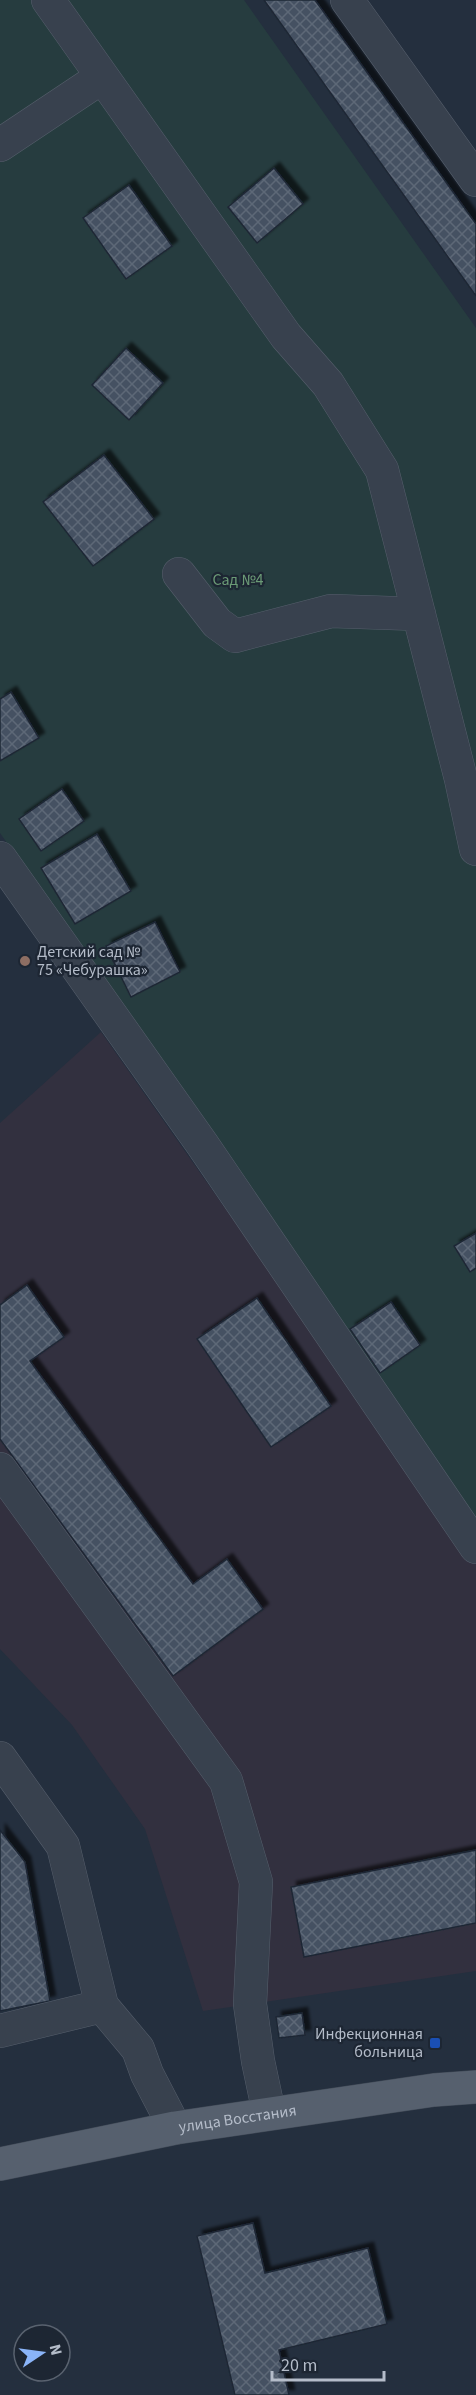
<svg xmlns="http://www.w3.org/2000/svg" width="476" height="2395" font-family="'Source Sans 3',sans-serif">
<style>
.medical{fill:#32303f}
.garden{fill:#263c3f}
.building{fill:url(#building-cross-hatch);stroke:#1f2835;stroke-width:1.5;filter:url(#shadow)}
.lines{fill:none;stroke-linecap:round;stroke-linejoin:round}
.minor-casing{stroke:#565f6c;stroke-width:34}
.major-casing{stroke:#414a57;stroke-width:34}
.minor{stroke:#38414e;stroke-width:33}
.major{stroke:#56606e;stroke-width:33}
.education-dot{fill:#8d6e63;stroke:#1d2633;stroke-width:2}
.transit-dot{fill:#1a4fb4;stroke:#1d2633;stroke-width:2}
.labels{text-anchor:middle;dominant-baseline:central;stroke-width:4.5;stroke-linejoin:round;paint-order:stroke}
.park-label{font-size:16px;fill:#6b9a76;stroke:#1d2633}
.poi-label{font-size:16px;fill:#b4bcc9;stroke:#1d2633;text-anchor:start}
.street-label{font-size:16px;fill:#b4bcc9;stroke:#1d2633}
</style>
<defs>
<pattern id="building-cross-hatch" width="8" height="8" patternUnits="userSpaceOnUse" patternTransform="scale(1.5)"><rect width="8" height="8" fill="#455162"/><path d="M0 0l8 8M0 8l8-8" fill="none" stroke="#5d6877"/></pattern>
<filter id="shadow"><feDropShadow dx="5.5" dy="-5.5" stdDeviation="1.5" flood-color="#0009"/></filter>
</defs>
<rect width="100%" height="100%" fill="#242f3e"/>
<path class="medical" d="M 101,1032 L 476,1565 L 476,1971 L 203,2011 L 145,1829 L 72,1725 L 0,1649 L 0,1123 Z"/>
<path class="garden" d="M 0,0 L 244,0 L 476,328 L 476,1526 L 149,1044 L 0,833 Z"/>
<path class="building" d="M 264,0 L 315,0 L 476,224 L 476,296 Z
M 274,168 L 303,204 L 257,243 L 228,207 Z
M 129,185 L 172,246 L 126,279 L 83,218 Z
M 126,348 L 163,383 L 129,420 L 92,385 Z
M 104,455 L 154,519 L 93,566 L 43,502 Z
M 11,692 L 39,738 L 0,761 L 0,699 Z
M 62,789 L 84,821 L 41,851 L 19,819 Z
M 97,834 L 131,891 L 75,924 L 41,868 Z
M 155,922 L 180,972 L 131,997 L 106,946 Z
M 476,1233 L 476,1268 L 470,1272 L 454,1246 Z
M 27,1285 L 64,1337 L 30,1361 L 193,1584 L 227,1559 L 263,1609 L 173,1676 L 0,1439 L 0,1305 Z
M 257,1298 L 331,1406 L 271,1447 L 197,1339 Z
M 391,1302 L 420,1345 L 380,1373 L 350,1329 Z
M 0,1830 L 25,1862 L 50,2001 L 0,2011 Z
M 476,1850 L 476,1923 L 304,1957 L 291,1887 Z
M 302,2013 L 305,2035 L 279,2038 L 276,2017 Z
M 253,2223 L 265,2273 L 368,2248 L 387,2324 L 279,2350 L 289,2395 L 235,2395 L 197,2236 Z"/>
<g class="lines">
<defs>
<path id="minor" d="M 48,0 L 286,336 L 328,384 L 382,470 L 461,779 L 476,849
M 347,0 L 476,180
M 0,145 L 102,77
M 179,574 L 217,623 L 235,636 L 331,611 L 419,614
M 0,858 L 202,1144 L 476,1547
M 0,1469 L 226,1781 L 256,1882 L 250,2004 L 258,2061 L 269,2113
M 0,1758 L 63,1846 L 102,2006 L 138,2049 L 147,2074 L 175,2128
M 0,2031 L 102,2006"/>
<g id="major">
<path id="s1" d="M 0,2164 L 175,2128 L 434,2090 L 476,2087"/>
</g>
</defs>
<use href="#minor" class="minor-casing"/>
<use href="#major" class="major-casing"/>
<use href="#minor" class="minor"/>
<use href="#major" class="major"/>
</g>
<circle class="education-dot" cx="25" cy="961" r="6"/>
<rect class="transit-dot" x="429" y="2037" width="12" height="12" rx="3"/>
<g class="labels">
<g class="park-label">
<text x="238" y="580">Сад №4</text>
</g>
<g class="poi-label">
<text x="37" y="952">Детский сад №<tspan x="37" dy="18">75 «Чебурашка»</tspan></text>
<text x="423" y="2034" text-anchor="end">Инфекционная<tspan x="423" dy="18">больница</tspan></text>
</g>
<g class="street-label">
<text stroke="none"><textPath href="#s1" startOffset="242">улица Восстания</textPath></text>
</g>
</g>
<g transform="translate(42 2353) rotate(77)"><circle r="28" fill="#1d2633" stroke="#59626f" stroke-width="1.5"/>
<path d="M0-4.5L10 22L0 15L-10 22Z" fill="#8ab4f8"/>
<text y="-9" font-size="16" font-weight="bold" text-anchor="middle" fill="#b4bcc9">N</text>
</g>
<path d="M272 2371v9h112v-9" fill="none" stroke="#b4bcc9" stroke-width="3"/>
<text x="281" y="2371" font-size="18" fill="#b4bcc9" stroke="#1d2633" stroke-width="4.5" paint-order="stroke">20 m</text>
</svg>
